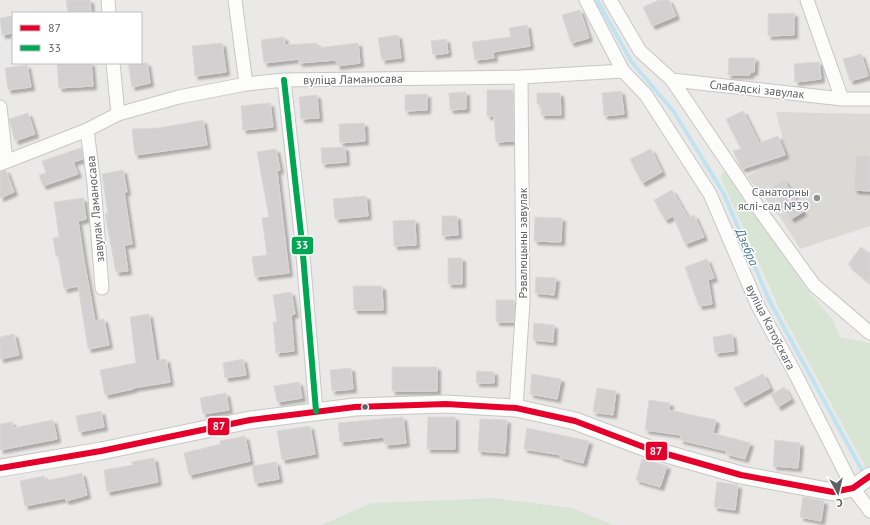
<svg xmlns="http://www.w3.org/2000/svg" width="870" height="525" font-family="'PT Sans',sans-serif">
<style>
.education{fill:#dbd9d6}
.green{fill:#d9e5d4}
.lines{fill:none;stroke-linecap:round;stroke-linejoin:round}
.stream{stroke:#c1e3f0;stroke-width:4}
.building{fill:#d2d0d0;stroke:#dad8d6;filter:url(#shadow)}
.minor-casing{stroke:#c8c7c7;stroke-width:15}
.tertiary-casing{stroke:#c8c7c7;stroke-width:19}
.minor{stroke:#fcfcfb;stroke-width:13}
.tertiary{stroke:#fcfcfb;stroke-width:17}
.bus-1-casing{stroke:#fff;stroke-width:9}
.bus-2-casing{stroke:#fff;stroke-width:9}
.bus-1{stroke:#e4002b;stroke-width:6}
.bus-2{stroke:#00a651;stroke-width:6}
.poi-dot{fill:#8f9192;stroke:#fff;stroke-width:1.5}
.bus-dot{fill:#5d6164;stroke:#fff;stroke-width:1.5}
.labels{text-anchor:middle;dominant-baseline:central;stroke-width:3;stroke-linejoin:round;paint-order:stroke}
.street-label{font-size:12px;fill:#5d6164;stroke:#fff}
.poi-label{font-size:12px;fill:#5d6164;stroke:#fff;text-anchor:end}
.water-label{font-size:13px;font-style:italic;fill:#477993;stroke:#fff}
.line-badge{stroke:#fff;stroke-width:1.5}
.badge-label{font-size:11px;text-anchor:middle;font-weight:bold;fill:#fff}
</style>
<defs>
<filter id="shadow"><feDropShadow dx="3.5" dy="3.5" stdDeviation="1" flood-color="#0004"/></filter>
</defs>
<rect width="100%" height="100%" fill="#ebe9e7"/>
<path class="education" d="M 776,112 L 870,114 L 870,226 L 800,249 L 782,220 L 747,176 L 787,157 Z"/>
<path class="green" d="M 726,171 L 803,284 L 833,320 L 840,337 L 870,343 L 870,466 L 866,468 L 779,308 L 720,176 Z
M 494,498 L 572,508 L 613,525 L 321,525 L 372,503 Z"/>
<g class="lines">
<path class="stream" d="M 597,0 L 631,61 L 674,112 L 724,194 L 769,300 L 864,474"/>
</g>
<path class="building" d="M 66,0 L 90,0 L 91,12 L 68,13 Z
M 659,0 L 669,0 L 676,16 L 652,26 L 643,7 Z
M 580,10 L 589,38 L 571,43 L 562,15 Z
M 794,13 L 794,35 L 768,36 L 768,14 Z
M 13,16 L 13,33 L 2,35 L 0,18 Z
M 527,25 L 530,46 L 493,52 L 494,58 L 475,60 L 472,42 L 511,37 L 509,28 Z
M 398,35 L 401,58 L 382,60 L 378,38 Z
M 284,37 L 285,45 L 317,43 L 317,48 L 358,43 L 360,63 L 337,66 L 336,60 L 299,63 L 299,59 L 264,63 L 261,40 Z
M 446,39 L 448,53 L 433,55 L 431,41 Z
M 222,43 L 226,72 L 195,76 L 192,46 Z
M 861,54 L 868,76 L 850,81 L 843,59 Z
M 729,58 L 755,58 L 754,72 L 750,72 L 750,75 L 728,75 Z
M 819,62 L 821,79 L 795,82 L 794,64 Z
M 66,63 L 91,63 L 93,86 L 59,88 L 57,64 Z
M 128,63 L 147,63 L 150,83 L 132,87 Z
M 27,65 L 31,87 L 8,90 L 5,68 Z
M 487,90 L 513,90 L 514,141 L 496,142 L 494,116 L 487,116 Z
M 621,91 L 624,114 L 604,116 L 602,93 Z
M 466,92 L 466,109 L 450,110 L 449,93 Z
M 537,93 L 560,93 L 561,115 L 541,115 L 541,104 L 537,104 Z
M 427,94 L 427,110 L 405,111 L 405,95 Z
M 317,95 L 319,118 L 301,119 L 299,97 Z
M 270,103 L 273,127 L 243,130 L 241,106 Z
M 743,111 L 759,143 L 778,136 L 785,155 L 742,169 L 733,151 L 741,149 L 726,119 Z
M 28,113 L 35,134 L 15,141 L 9,119 Z
M 203,120 L 207,145 L 135,155 L 132,129 L 159,128 Z
M 364,123 L 365,141 L 340,143 L 339,124 Z
M 345,147 L 346,162 L 322,164 L 321,148 Z
M 81,148 L 83,159 L 73,162 L 78,174 L 43,186 L 39,175 L 46,173 L 42,161 Z
M 276,149 L 280,170 L 277,171 L 289,273 L 255,277 L 252,257 L 267,255 L 262,218 L 269,217 L 257,152 Z
M 651,149 L 662,172 L 642,183 L 630,159 Z
M 856,155 L 870,156 L 870,191 L 854,190 Z
M 6,170 L 14,192 L 0,198 L 0,172 Z
M 123,170 L 127,192 L 124,192 L 132,244 L 124,245 L 128,271 L 116,272 L 105,214 L 108,214 L 102,174 Z
M 784,180 L 803,212 L 791,219 L 772,187 Z
M 672,190 L 688,218 L 694,215 L 704,237 L 685,244 L 673,216 L 665,220 L 654,200 Z
M 366,196 L 368,216 L 335,219 L 333,199 Z
M 83,198 L 86,219 L 78,221 L 84,260 L 95,321 L 104,319 L 109,345 L 88,349 L 78,286 L 64,289 L 58,256 L 56,256 L 53,238 L 59,237 L 54,202 Z
M 442,216 L 457,216 L 458,235 L 442,236 Z
M 535,217 L 562,218 L 561,242 L 534,241 Z
M 415,220 L 416,245 L 394,246 L 393,221 Z
M 861,247 L 870,254 L 870,282 L 848,264 Z
M 448,258 L 462,258 L 462,284 L 448,284 Z
M 707,259 L 714,278 L 708,280 L 712,304 L 699,306 L 685,267 Z
M 536,277 L 556,278 L 554,295 L 535,293 Z
M 353,286 L 382,286 L 383,310 L 354,310 Z
M 291,292 L 295,314 L 291,315 L 294,351 L 276,353 L 273,322 L 277,322 L 273,295 Z
M 496,300 L 514,300 L 514,322 L 496,322 Z
M 149,314 L 156,361 L 166,359 L 170,382 L 133,388 L 133,389 L 105,395 L 100,370 L 136,363 L 130,317 Z
M 534,323 L 554,325 L 553,342 L 533,340 Z
M 14,334 L 19,355 L 0,359 L 0,337 Z
M 732,334 L 734,351 L 715,353 L 713,337 Z
M 243,359 L 246,375 L 225,378 L 223,363 Z
M 392,367 L 437,367 L 437,391 L 392,391 Z
M 351,368 L 353,389 L 332,391 L 330,370 Z
M 477,371 L 494,372 L 494,383 L 476,383 Z
M 532,374 L 561,379 L 557,399 L 530,394 Z
M 763,374 L 770,388 L 742,403 L 734,388 Z
M 299,382 L 302,398 L 277,402 L 274,386 Z
M 784,387 L 791,399 L 778,407 L 771,395 Z
M 597,388 L 616,391 L 613,415 L 593,412 Z
M 226,393 L 229,410 L 203,414 L 200,398 Z
M 649,400 L 670,403 L 669,410 L 716,420 L 713,433 L 750,443 L 745,459 L 726,454 L 727,451 L 680,440 L 681,435 L 645,430 Z
M 101,411 L 104,427 L 79,432 L 76,416 Z
M 403,417 L 406,443 L 385,445 L 384,437 L 340,442 L 338,423 Z
M 428,417 L 455,417 L 455,449 L 427,449 Z
M 480,419 L 507,420 L 505,453 L 478,451 Z
M 53,420 L 57,439 L 0,450 L 0,424 L 12,422 L 13,428 Z
M 310,426 L 315,454 L 282,460 L 277,431 Z
M 527,428 L 589,441 L 583,463 L 560,457 L 561,455 L 524,449 Z
M 245,436 L 250,461 L 189,475 L 184,453 L 221,444 L 220,441 Z
M 775,440 L 800,443 L 798,468 L 773,466 Z
M 154,458 L 158,482 L 107,492 L 104,470 L 133,465 L 132,462 Z
M 642,459 L 667,466 L 660,487 L 636,480 Z
M 276,462 L 279,479 L 255,483 L 252,466 Z
M 82,473 L 87,495 L 66,501 L 65,498 L 25,506 L 20,481 L 44,476 L 46,481 Z
M 717,482 L 738,485 L 735,510 L 714,507 Z
M 803,497 L 824,501 L 821,521 L 800,517 Z"/>
<g class="lines">
<defs>
<path id="minor" d="M 108,0 L 109,13
M 235,0 L 246,84
M 586,0 L 623,71 L 646,95 L 710,194 L 758,306 L 796,375 L 853,488 L 870,511
M 610,0 L 640,51 L 672,80 L 764,216 L 814,285 L 870,333
M 807,0 L 842,99
M 113,63 L 118,114
M 284,80 L 302,243 L 316,411
M 672,80 L 842,99 L 870,99
M 0,107 L 6,161
M 87,130 L 94,184 L 102,288
M 0,164 L 87,130 L 118,114 L 179,97 L 246,84 L 284,80 L 521,77 L 623,71
M 516,408 L 523,302 L 521,77"/>
<path id="tertiary" d="M 0,468 L 101,451 L 250,420 L 355,407 L 446,404 L 516,408 L 575,421 L 649,449 L 741,475 L 833,492 L 853,488 L 870,476"/>
</defs>
<use href="#minor" class="minor-casing"/>
<use href="#tertiary" class="tertiary-casing"/>
<use href="#minor" class="minor"/>
<use href="#tertiary" class="tertiary"/>
<defs>
<path id="bus-1" d="M 0,468 L 101,451 L 250,420 L 355,407 L 446,404 L 516,408 L 575,421 L 649,449 L 741,475 L 833,492 L 853,488 L 870,476"/>
<path id="bus-2" d="M 284,80 L 302,243 L 316,411"/>
</defs>
<use href="#bus-1" class="bus-1-casing"/>
<use href="#bus-2" class="bus-2-casing"/>
<use href="#bus-1" class="bus-1"/>
<use href="#bus-2" class="bus-2"/>
</g>
<circle class="poi-dot" cx="817" cy="198" r="4"/>
<circle class="bus-dot" cx="365" cy="407" r="3.5"/>
<g class="labels">
<g class="street-label">
<text transform="translate(353 79) rotate(-1)">вуліца Ламаносава</text>
<text transform="translate(757 89) rotate(6)">Слабадскі завулак</text>
<text transform="translate(95 209) rotate(-95)">завулак Ламаносава</text>
<text transform="translate(522 243) rotate(-90)">Рэвалюцыны завулак</text>
<text transform="translate(771 327) rotate(63)">вуліца Катоўскага</text>
</g>
<g class="poi-label">
<text x="809" y="191">Санаторны<tspan x="809" dy="14">яслі-сад №39</tspan></text>
</g>
<g class="water-label">
<text transform="translate(747 247) rotate(67)">Дзебра</text>
</g>
</g>
<g class="line-badge">
<rect x="291" y="236" width="23" height="19" rx="4" fill="#00a651"/>
<rect x="207" y="417" width="23" height="19" rx="4" fill="#e4002b"/>
<rect x="645" y="441" width="23" height="20" rx="4" fill="#e4002b"/>
</g>
<g class="badge-label">
<text x="302" y="249">33</text>
<text x="219" y="430">87</text>
<text x="656" y="455">87</text>
</g>
<rect x="12" y="12" width="130" height="52" fill="#ffffff" stroke="#bec0c1"/>
<rect x="20" y="25" width="20" height="6" fill="#e4002b" stroke="#bec0c1"/>
<text x="48" y="32" font-size="12" fill="#5d6164">87</text>
<rect x="20" y="45" width="20" height="6" fill="#00a651" stroke="#bec0c1"/>
<text x="48" y="52" font-size="12" fill="#5d6164">33</text>
<g transform="translate(838 493) rotate(172)" stroke="#ffffff" stroke-width="3" paint-order="stroke">
<path d="M0-3L7 15L0 10L-7 15Z" fill="#5d6164"/>
<text y="-6" font-size="11" font-weight="bold" text-anchor="middle" fill="#5d6164">С</text>
</g>
</svg>
